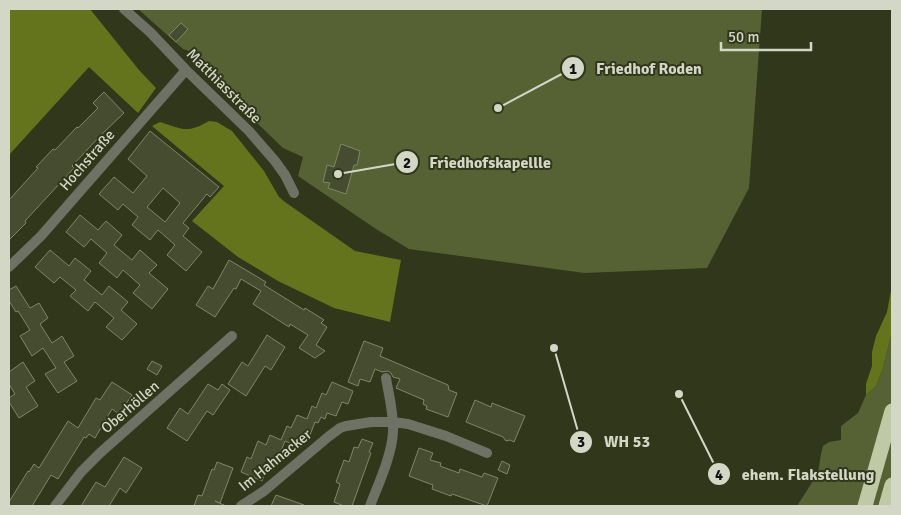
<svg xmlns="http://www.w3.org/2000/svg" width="901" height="515" font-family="Signika,sans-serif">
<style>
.green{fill:#566233}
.forest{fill:#63741d}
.building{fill:#454c2f;stroke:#7f8767;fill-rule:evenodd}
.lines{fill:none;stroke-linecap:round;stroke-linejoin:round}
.street{stroke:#6e7264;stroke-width:10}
.highway{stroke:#bfc9a6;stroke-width:15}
.labels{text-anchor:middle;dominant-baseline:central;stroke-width:4;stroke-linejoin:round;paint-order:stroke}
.street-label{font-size:15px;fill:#d2d7c6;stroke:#30371a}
.leader{fill:none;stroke:#d2d7c6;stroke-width:2}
.callout-dot{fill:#d2d7c6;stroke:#30371a;stroke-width:2}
.mark-label{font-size:15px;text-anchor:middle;font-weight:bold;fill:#111}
.callout-label{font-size:16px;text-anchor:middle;font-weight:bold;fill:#d2d7c6;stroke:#30371a;stroke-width:4;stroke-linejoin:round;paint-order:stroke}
</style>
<rect width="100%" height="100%" fill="#30371a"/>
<path class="green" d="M 138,9 L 762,9 L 749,188 L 707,268 L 584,273 L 409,249 L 376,229 L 298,176 L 303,157 L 283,148 L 200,68 C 198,57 194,52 183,49 Z
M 892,332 L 892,506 L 797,506 L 818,473 L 821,454 L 823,446 L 829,442 L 841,440 L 841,426 L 858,413 L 866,395 L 876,386 L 883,368 Z"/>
<path class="forest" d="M 9,9 L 90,9 L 139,70 L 156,88 L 138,113 L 89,67 L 9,155 Z
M 209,121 L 217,122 L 232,131 L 264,171 L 279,197 L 285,202 L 355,251 L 401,260 L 390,322 L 334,308 L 278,281 L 238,257 L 192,221 L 224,186 L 152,126 L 160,122 C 183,129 186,134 209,121 Z
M 892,285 L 892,332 L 883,368 L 876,386 L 866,395 L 866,384 L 872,366 L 872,352 L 876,336 L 887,312 Z"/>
<path class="building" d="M 181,23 L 188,29 L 176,42 L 169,35 Z
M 104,92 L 124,113 L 100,136 L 72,166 L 74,168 L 25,221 L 26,223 L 9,240 L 9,200 L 38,168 L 36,167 L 53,149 L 55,150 L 77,127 L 78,128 L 98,108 L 93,103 Z
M 150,131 L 219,187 L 210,197 L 207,194 L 183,223 L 189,228 L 183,236 L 202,252 L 186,271 L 167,255 L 175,245 L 158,230 L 150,240 L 132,225 L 138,217 L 123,204 L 118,210 L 99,194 L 114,177 L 133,193 L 147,176 L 128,159 ZM 163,188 L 180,203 L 165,222 L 147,207 Z
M 341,144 L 360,151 L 357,165 L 354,165 L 346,194 L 328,188 L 330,183 L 323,182 L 327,165 L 334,167 Z
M 80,215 L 98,230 L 106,221 L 122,235 L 114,245 L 132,260 L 140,250 L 157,265 L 149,273 L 168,289 L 152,309 L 133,293 L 140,285 L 123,270 L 117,278 L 99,263 L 107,253 L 91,239 L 84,247 L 66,232 Z
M 50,250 L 69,266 L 75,258 L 91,271 L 84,280 L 102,295 L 109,286 L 128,302 L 121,310 L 137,324 L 122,340 L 106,327 L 114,318 L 95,302 L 88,311 L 70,296 L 76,290 L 60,277 L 54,283 L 35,267 Z
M 229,260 L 266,282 L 264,285 L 304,310 L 305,308 L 324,320 L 321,323 L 327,327 L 316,345 L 325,351 L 315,358 L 299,348 L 308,335 L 290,324 L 289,327 L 253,304 L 261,291 L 241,279 L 236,289 L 234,288 L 215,317 L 196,305 L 208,286 L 213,289 Z
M 16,286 L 30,308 L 39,303 L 48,318 L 40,324 L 52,343 L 62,336 L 74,356 L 64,362 L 77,381 L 58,393 L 45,374 L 56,368 L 43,348 L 32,356 L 20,336 L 30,330 L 18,311 L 16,312 L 9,301 L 9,290 Z
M 267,335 L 285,347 L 271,370 L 265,366 L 246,396 L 228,384 L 242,362 L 248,366 Z
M 364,341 L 383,348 L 380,356 L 448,385 L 449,390 L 457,393 L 448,417 L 426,409 L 427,406 L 423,404 L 424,400 L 396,388 L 400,379 L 393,377 L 391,373 L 388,371 L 382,372 L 375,369 L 370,382 L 360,379 L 358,386 L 348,382 Z
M 152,361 L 162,366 L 157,375 L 147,369 Z
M 23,362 L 35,381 L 26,387 L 38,406 L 19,418 L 9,402 L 9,398 L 15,394 L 9,384 L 9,372 Z
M 112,382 L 132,395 L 119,414 L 112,409 L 95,438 L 89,434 L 86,438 L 84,437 L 58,479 L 51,475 L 32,506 L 9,506 L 9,502 L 28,471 L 29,472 L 34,464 L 39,468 L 68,421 L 78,428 L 96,398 L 100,400 Z
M 332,382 L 353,391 L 348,404 L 342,402 L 336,416 L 327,413 L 325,419 L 321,417 L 318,423 L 315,422 L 310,435 L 306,434 L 300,448 L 285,441 L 274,468 L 268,466 L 262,481 L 241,472 L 247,457 L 251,459 L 258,441 L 266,445 L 270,435 L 281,440 L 287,426 L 291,428 L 297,415 L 307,419 L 312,406 L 316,408 L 322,393 L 326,395 Z
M 208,384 L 218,390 L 222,384 L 230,390 L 213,415 L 207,411 L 187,441 L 167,428 L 180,408 L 188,414 Z
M 475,400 L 491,407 L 492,403 L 525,416 L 514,442 L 510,440 L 506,441 L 503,437 L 466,422 Z
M 362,439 L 373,443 L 369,452 L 371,453 L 352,506 L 344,506 L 334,502 L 340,484 L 336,482 L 344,460 L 349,462 L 354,447 L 358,448 Z
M 419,448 L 433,453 L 430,460 L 441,463 L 440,466 L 459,473 L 460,469 L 482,477 L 484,473 L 498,478 L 487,506 L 452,494 L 451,496 L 432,489 L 433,485 L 409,476 Z
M 124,457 L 142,468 L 126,493 L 120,488 L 109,506 L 81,506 L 96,482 L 105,487 Z
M 502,461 L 510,465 L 507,474 L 498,470 Z
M 217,462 L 233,468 L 220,503 L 215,501 L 226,506 L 194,506 L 198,495 L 202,496 L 212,469 L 214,470 Z
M 276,495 L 304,505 L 303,506 L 271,506 Z"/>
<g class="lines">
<path class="street" d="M 124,9 L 150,32 L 186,70 L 249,131 L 275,161 L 285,175 L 294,193
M 9,267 L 41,236 L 186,70
M 55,506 L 81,472 L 100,453 L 232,336
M 241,506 L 264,491 L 328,437 L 340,428 L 346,426 L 371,422 L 393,422 L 408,424 L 446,436 L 487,453
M 370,506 C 378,485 392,455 393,432 C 394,414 389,396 386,378"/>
<path class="highway" d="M 865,506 L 892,411
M 886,506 L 892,485"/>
</g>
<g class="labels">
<g class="street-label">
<text transform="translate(224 86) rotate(45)">Matthiasstraße</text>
<text transform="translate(87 160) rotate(-49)">Hochstraße</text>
<text transform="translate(130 407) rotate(-41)">Oberhöllen</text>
<text transform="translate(275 460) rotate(-39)">Im Hahnacker</text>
</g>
</g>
<path class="leader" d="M498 108L573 68M338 174L407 162M554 348L581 442M679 394L719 474"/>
<g class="callout-dot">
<circle cx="498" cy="108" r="5"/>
<circle cx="338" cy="174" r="5"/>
<circle cx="554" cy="348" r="5"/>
<circle cx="679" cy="394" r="5"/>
<circle cx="573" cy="68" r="12"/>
<circle cx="407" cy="162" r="12"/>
<circle cx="581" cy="442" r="12"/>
<circle cx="719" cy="474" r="12"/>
</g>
<g class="mark-label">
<text x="573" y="74">1</text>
<text x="407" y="168">2</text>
<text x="581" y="447">3</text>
<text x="719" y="480">4</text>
</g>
<g class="callout-label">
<text x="649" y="74">Friedhof Roden</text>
<text x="490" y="168">Friedhofskapellle</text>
<text x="627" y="447">WH 53</text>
<text x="808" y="480">ehem. Flakstellung</text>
</g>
<rect width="901" height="515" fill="none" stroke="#d2d7c6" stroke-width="20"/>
<path d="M721 42v8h90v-8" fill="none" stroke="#d2d7c6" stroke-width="2.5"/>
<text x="728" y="42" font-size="15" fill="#d2d7c6" stroke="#30371a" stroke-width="4" paint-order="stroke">50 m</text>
</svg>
